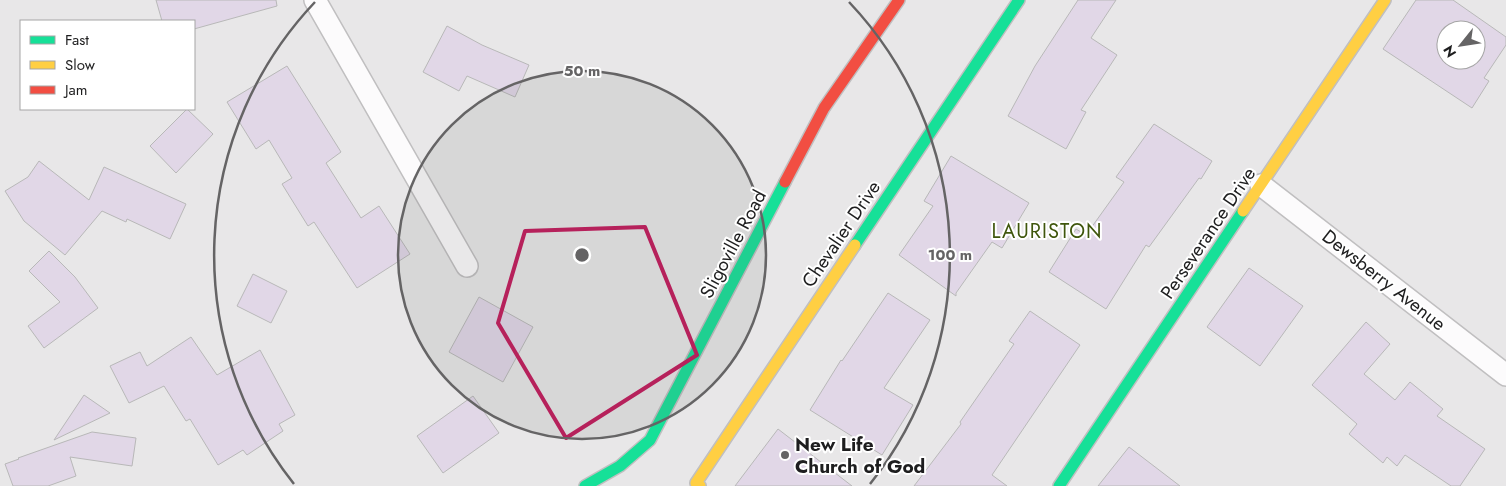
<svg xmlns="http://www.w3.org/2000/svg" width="1506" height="486" font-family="Jost,sans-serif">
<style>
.building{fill:#e1d7e7;stroke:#b8b8b8;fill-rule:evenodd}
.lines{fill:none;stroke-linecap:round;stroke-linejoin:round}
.street-casing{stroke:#c0bfc0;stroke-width:24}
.fast-casing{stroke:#c0bfc0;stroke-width:14}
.slow-casing{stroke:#c0bfc0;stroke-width:14}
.jam-casing{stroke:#c0bfc0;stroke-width:14}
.street{stroke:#fcfbfc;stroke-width:21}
.fast{stroke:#16e098;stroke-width:11}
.slow{stroke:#ffcf43;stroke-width:11}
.jam{stroke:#f24e42;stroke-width:11}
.marked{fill:none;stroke:#c2185b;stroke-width:4;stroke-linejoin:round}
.ring{fill:none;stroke:#656465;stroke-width:2.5}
.poi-dot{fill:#656465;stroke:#fff;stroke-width:2}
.labels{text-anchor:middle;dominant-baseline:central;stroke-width:4;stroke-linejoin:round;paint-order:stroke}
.street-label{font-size:19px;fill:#1e1e1f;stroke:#fff}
.poi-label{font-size:19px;font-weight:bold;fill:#1e1e1f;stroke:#fff;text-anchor:start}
.neighbourhood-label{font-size:20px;letter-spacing:1px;fill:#3f560c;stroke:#fff}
.centre{fill:#656465;stroke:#fff;stroke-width:2.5}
.ring-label{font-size:15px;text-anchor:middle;font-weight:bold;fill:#656465;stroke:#fff;stroke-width:4;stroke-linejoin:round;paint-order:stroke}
</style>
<rect width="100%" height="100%" fill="#e8e7e8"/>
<path class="building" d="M 156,0 L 276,0 L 277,6 L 194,29 L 194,21 L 162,21 Z
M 1078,0 L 1116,0 L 1091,38 L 1117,55 L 1081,110 L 1086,112 L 1066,149 L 1008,116 L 1035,66 Z
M 1416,0 L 1453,0 L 1506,37 L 1506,45 L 1484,78 L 1489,81 L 1472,108 L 1383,49 ZM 1446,30 L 1476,30 L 1476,60 L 1446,60 Z
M 447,26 L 482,45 L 529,65 L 515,97 L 467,76 L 459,91 L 423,72 Z
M 287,66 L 341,152 L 326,163 L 361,218 L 379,206 L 410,254 L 357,288 L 314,222 L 308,226 L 282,184 L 292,178 L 269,140 L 256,149 L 227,102 Z
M 187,109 L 213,134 L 176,173 L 150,146 Z
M 1154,124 L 1212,161 L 1201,179 L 1199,178 L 1149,247 L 1146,245 L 1106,309 L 1049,272 L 1076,229 L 1086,235 L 1124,182 L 1116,177 Z
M 951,156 L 1029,203 L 1002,248 L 992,242 L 956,293 L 956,296 L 899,255 L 933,206 L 924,201 Z
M 39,161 L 89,200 L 104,167 L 186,204 L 170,239 L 127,219 L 126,222 L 102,211 L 65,255 L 24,221 L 5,191 L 28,177 Z
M 49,251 L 75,277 L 98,308 L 44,348 L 28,326 L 60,302 L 29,271 Z
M 1249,268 L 1303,306 L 1260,366 L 1207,327 Z
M 253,274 L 287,291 L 271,323 L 237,306 Z
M 888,293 L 930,320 L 884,388 L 913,405 L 882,455 L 810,410 L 841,360 L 842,361 Z
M 479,297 L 533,327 L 503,382 L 449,352 Z
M 1030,311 L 1080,345 L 992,475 L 1007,486 L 914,486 L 961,424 L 960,422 L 1014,344 L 1009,341 Z
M 1366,322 L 1390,344 L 1364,374 L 1395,400 L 1410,382 L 1443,409 L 1437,416 L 1485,449 L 1460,486 L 1451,486 L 1405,455 L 1397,466 L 1387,457 L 1383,463 L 1349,434 L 1357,424 L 1312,385 Z
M 191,337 L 217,375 L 260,350 L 295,415 L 279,424 L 283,431 L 247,455 L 243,450 L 218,465 L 190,419 L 186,421 L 164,386 L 129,403 L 110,366 L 140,352 L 147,366 Z
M 84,395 L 110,413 L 54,440 Z
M 473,396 L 499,433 L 443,473 L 417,436 Z
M 778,429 L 852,486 L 735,486 Z
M 92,432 L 136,438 L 132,466 L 70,457 L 76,476 L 48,486 L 13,486 L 5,464 L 19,459 L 18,458 Z
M 1129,447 L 1180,486 L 1098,486 Z"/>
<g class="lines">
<defs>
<path id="street" d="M 315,0 L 467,266
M 1261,185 L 1506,375"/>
<path id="fast" d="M 855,245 L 1019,0
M 585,486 L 620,466 L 650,440 L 785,182
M 1059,486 L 1243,211"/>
<path id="slow" d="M 1243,211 L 1385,0
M 700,486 L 696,483 L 855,245"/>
<path id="jam" d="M 785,182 L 824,108 L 899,0"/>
</defs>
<use href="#street" class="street-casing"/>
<use href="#fast" class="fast-casing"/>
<use href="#slow" class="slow-casing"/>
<use href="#jam" class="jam-casing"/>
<use href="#street" class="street"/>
<use href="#fast" class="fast"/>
<use href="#slow" class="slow"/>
<use href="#jam" class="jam"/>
</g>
<path class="marked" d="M 645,227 L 697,355 L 566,438 L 498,323 L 525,231 Z"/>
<circle cx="582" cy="255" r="184" fill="#656465" fill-opacity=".12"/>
<g class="ring">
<circle cx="582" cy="255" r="184"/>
<path d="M294 484A368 368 0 0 1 315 2M849 2A368 368 0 0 1 870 484"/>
</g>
<circle class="poi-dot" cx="785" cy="455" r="5"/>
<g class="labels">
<g class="street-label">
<text transform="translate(1208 233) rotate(-56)">Perseverance Drive</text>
<text transform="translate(841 234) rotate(-56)">Chevalier Drive</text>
<text transform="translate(733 244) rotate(-62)">Sligoville Road</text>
<text transform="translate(1384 280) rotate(38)">Dewsberry Avenue</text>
</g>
<g class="poi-label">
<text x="795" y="444">New Life<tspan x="795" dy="22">Church of God</tspan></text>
</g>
<g class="neighbourhood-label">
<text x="1047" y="231">LAURISTON</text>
</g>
</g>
<circle cx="582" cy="255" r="8" class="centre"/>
<g class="ring-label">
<text x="582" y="76">50 m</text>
<text x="950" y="260">100 m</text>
</g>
<rect x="20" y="20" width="175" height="90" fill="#ffffff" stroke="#a5a5a5"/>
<rect x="30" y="36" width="25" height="8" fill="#16e098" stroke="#a5a5a5"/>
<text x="65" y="45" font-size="15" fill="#1e1e1f">Fast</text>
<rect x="30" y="61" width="25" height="8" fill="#ffcf43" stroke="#a5a5a5"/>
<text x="65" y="70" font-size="15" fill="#1e1e1f">Slow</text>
<rect x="30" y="86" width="25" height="8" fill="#f24e42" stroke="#a5a5a5"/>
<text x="65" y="95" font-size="15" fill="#1e1e1f">Jam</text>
<g transform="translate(1461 45) rotate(240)"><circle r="24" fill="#ffffff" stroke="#a5a5a5"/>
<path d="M0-4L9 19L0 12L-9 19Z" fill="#656465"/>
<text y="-8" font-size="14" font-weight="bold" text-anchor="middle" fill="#1e1e1f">N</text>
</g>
</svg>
